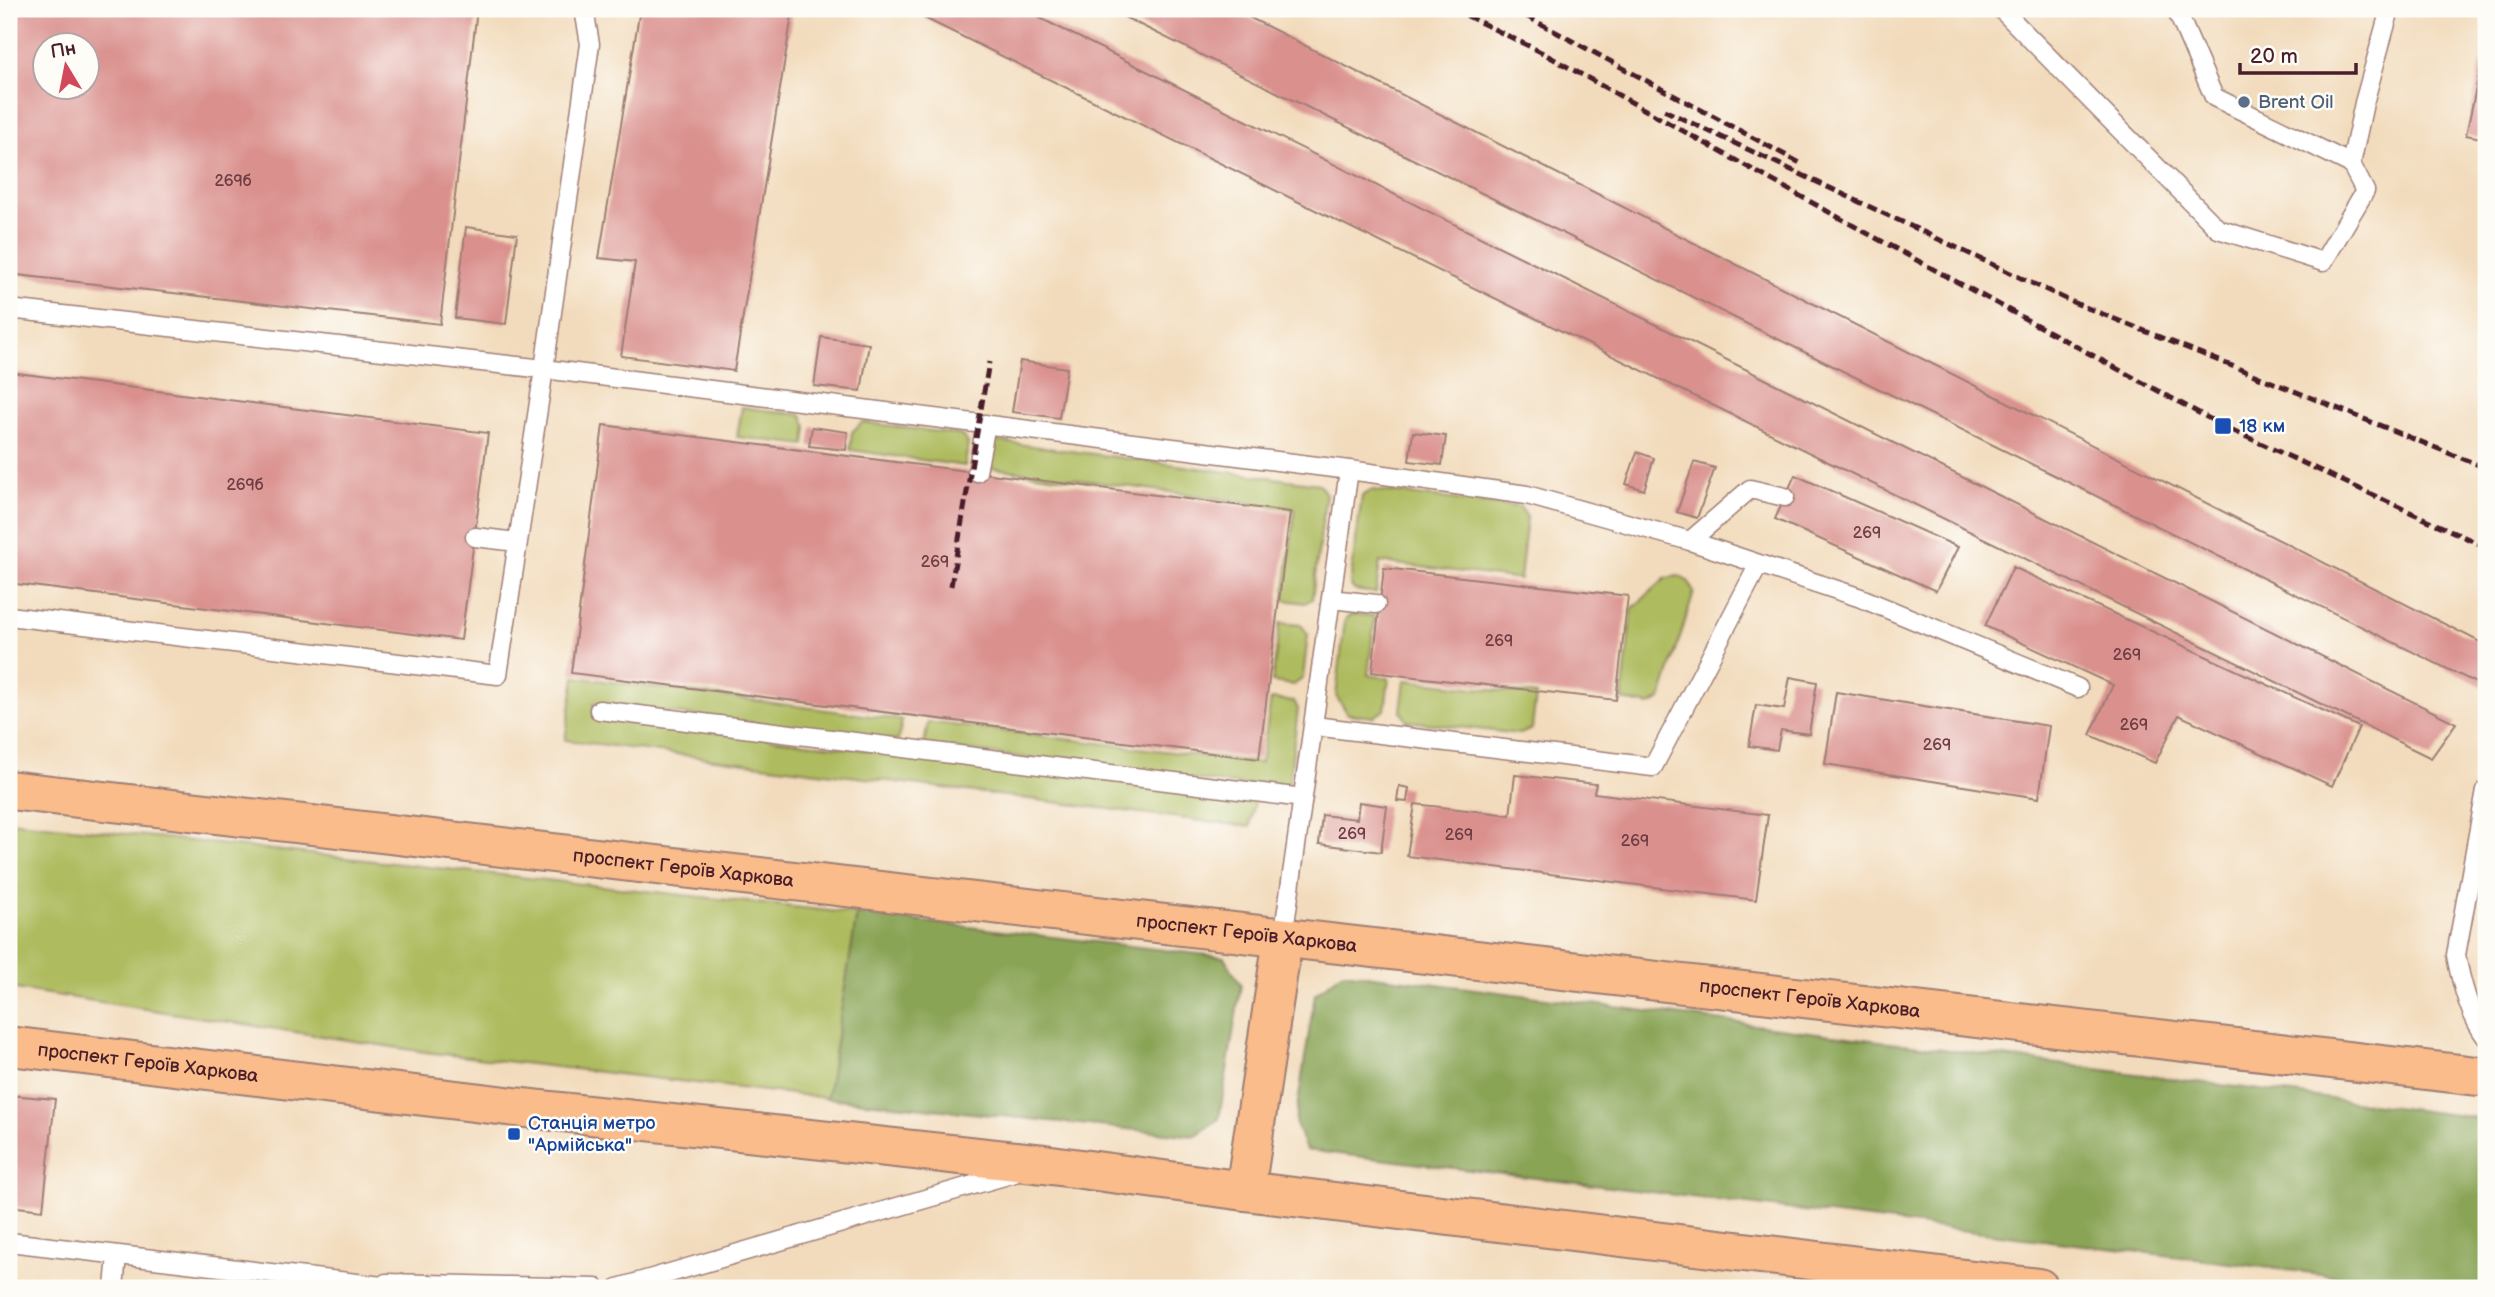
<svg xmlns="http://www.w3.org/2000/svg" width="2495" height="1297" font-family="'Balsamiq Sans',sans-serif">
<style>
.green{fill:#aebc5f;stroke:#7c6e45;stroke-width:2}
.forest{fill:#8aa456;stroke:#6a6240;stroke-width:2}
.building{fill:#da918e;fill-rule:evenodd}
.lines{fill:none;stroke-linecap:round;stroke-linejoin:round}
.service-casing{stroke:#9e7d74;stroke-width:21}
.primary-casing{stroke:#9e7d74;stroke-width:42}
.service{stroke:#fff;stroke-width:18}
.primary{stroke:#f9bc8a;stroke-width:38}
.rail{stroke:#4a1f2b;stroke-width:5;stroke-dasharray:10 5;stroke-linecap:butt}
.service-dot{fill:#5c6f8a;stroke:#fdfcf7;stroke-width:2.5}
.transit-dot{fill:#1a4fb4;stroke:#fdfcf7;stroke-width:2.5}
.labels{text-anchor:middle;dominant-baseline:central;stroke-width:5;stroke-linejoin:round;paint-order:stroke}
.number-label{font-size:16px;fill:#6e3c44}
.service-label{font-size:19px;fill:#4e5e75;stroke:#fdfcf7;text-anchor:start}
.transit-label{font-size:19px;fill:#164399;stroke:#fdfcf7;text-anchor:start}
.street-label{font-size:19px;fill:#4a1f2b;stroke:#fdfcf7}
</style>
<rect width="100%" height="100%" fill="#fdfcf7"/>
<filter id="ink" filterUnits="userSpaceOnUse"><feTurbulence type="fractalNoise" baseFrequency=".0143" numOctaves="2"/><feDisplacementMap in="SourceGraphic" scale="14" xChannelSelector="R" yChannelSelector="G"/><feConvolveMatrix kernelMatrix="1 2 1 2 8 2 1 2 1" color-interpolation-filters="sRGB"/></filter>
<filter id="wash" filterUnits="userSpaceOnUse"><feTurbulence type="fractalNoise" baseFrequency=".00686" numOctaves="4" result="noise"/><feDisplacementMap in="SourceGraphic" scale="28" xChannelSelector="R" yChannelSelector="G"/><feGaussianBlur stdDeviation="1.57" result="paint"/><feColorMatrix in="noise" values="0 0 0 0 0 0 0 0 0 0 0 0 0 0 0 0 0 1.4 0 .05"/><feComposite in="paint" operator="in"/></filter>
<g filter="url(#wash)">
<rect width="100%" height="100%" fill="#f2dbbc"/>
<path class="green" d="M 742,407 L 802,415 L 807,427 L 805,445 L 737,437 Z
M 862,422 L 961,435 L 968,443 L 965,466 L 850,450 L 852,432 Z
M 995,441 L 1319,484 L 1326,494 L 1312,599 L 1305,603 L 1284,600 L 1295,509 L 985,467 L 988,446 Z
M 1372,490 L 1520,507 L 1527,517 L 1520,579 L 1380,562 L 1376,593 L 1354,590 L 1350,584 L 1362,496 Z
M 1679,576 L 1689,582 L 1694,592 L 1661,699 L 1650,705 L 1622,700 L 1632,609 L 1666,578 Z
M 1352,614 L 1375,616 L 1368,675 L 1389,678 L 1385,710 L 1373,717 L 1348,714 L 1336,696 L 1345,620 Z
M 1280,623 L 1301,625 L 1308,634 L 1303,678 L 1294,685 L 1272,682 Z
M 575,677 L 902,720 L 898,741 L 594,703 L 593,717 L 1249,797 L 1254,804 L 1250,827 L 565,740 Z
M 1405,680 L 1536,695 L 1532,729 L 1520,734 L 1407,721 L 1401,711 Z
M 1271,699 L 1294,701 L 1298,709 L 1289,783 L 1281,790 L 924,745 L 928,722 L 1261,763 Z
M 9,821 L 857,914 L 827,1098 L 425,1052 L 9,988 Z"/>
<path class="forest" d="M 857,914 L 1224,957 L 1241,985 L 1219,1119 L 1195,1136 L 827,1098 Z
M 1343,972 L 2486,1119 L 2486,1288 L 2434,1288 L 1306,1150 L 1295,1122 L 1315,994 Z"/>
<g id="blocks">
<path class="building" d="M 9,9 L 477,9 L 440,324 L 9,274 ZM 46,46 L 88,46 L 88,88 L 46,88 Z
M 640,9 L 793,9 L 734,371 L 621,356 L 635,262 L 599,258 Z
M 906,9 L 1022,9 L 2456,723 L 2431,758 Z
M 1108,9 L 1233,9 L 2486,645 L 2486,688 Z
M 2483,55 L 2486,55 L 2486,139 L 2466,135 Z
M 466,227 L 517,234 L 506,324 L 455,318 Z
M 821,337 L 869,344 L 861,391 L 814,386 Z
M 1020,361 L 1067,368 L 1059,418 L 1012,412 Z
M 9,372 L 488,433 L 461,640 L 9,583 Z
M 603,425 L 1290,512 L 1259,759 L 571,673 Z
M 812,427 L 848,432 L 846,450 L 809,446 Z
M 1413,432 L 1446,436 L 1442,465 L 1409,461 Z
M 1637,452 L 1654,458 L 1644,490 L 1626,484 Z
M 1694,462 L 1715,468 L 1697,518 L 1677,512 Z
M 1795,475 L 1958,547 L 1936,591 L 1775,519 Z
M 2013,567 L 2359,727 L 2332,786 L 2179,715 L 2155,763 L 2090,735 L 2113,685 L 1985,626 Z
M 1384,568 L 1628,596 L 1616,700 L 1372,672 Z
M 1790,677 L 1817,682 L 1809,734 L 1781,730 L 1777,750 L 1749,746 L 1756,705 L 1784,709 Z
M 1836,692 L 2049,726 L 2039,798 L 1825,764 Z
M 1515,775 L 1596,784 L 1594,793 L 1768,815 L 1756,900 L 1407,856 L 1415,804 L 1510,815 Z
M 1399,786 L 1409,788 L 1407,802 L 1397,801 Z
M 1359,802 L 1387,806 L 1381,852 L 1319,844 L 1322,815 L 1357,819 Z
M 9,1095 L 55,1099 L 43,1210 L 9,1206 Z"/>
</g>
</g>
<g filter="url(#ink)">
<use href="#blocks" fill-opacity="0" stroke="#9e7d74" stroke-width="2"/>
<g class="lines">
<defs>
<path id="service" d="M 2001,9 L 2218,229 L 2323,262 L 2365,191 L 2351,164 L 2214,97 L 2176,9
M 2351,164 L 2364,103 L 2390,9
M 9,309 L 544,369 L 590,44 L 584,9
M 977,472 L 986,424
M 475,537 L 517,542
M 1690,541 L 1750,489 L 1785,497
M 1759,564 L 1861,598 L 2078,688
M 1331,599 L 1376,604
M 9,616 L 498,675 L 544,369 L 1349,470 L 1283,938
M 599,710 L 1303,798
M 1314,726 L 1653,767 L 1759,564 L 1690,541 L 1527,495 L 1349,470
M 2486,790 L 2456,955 C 2461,982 2469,1015 2486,1037
M 9,1242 L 399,1288
M 386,1283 L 596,1288
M 114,1288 L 117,1255
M 618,1288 L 1018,1172"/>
<g id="primary">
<path id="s1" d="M 9,790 L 2486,1077"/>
<path id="s2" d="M 9,1046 L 515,1107 L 1044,1164 L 1245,1191 L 2039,1288"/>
<path d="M 1245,1191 L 1283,938"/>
</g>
</defs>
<use href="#service" class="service-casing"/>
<use href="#primary" class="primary-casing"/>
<use href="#service" class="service"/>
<use href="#primary" class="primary"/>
<path class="rail" d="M 1453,9 L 1541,52 L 1863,231 L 2223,426 L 2486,547
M 1513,9 L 1800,163
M 1664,110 L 2070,301 L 2486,468
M 951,586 L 989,362"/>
</g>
</g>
<circle class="service-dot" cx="2244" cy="102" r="7"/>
<g class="transit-dot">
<rect x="2214" y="417" width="18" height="18" rx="3.5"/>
<rect x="507" y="1127" width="14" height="14" rx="3.5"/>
</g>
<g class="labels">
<g class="number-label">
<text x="233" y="181">269б</text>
<text x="245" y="485">269б</text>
<text x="1867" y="533">269</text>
<text x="935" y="562">269</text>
<text x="1499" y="641">269</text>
<text x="2127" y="655">269</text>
<text x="2134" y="725">269</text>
<text x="1937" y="745">269</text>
<text x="1352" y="834">269</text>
<text x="1459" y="835">269</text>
<text x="1635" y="841">269</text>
</g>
<g class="service-label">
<text x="2258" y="102">Brent Oil</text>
</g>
<g class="transit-label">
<text x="2239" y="426">18 км</text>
<text x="528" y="1123">Станція метро<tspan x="528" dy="22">"Армійська"</tspan></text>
</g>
<g class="street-label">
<text stroke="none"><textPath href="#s1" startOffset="679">проспект Героїв Харкова</textPath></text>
<text stroke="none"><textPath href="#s1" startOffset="1246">проспект Героїв Харкова</textPath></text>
<text stroke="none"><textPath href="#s1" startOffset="1813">проспект Героїв Харкова</textPath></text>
<text stroke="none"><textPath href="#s2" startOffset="140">проспект Героїв Харкова</textPath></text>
</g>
</g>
<rect width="2495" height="1297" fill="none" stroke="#fdfcf7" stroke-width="35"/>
<g transform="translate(66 66) rotate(350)"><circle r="33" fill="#fdfcf7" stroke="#b5a4a5" stroke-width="2"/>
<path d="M0-5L12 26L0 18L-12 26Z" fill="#d1495b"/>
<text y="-10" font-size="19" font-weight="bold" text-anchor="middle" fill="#4a1f2b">Пн</text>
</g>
<path d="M2240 63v10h116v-10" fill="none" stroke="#4a1f2b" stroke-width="3.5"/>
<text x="2250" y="63" font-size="21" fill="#4a1f2b" stroke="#fdfcf7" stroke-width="5" paint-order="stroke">20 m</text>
</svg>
